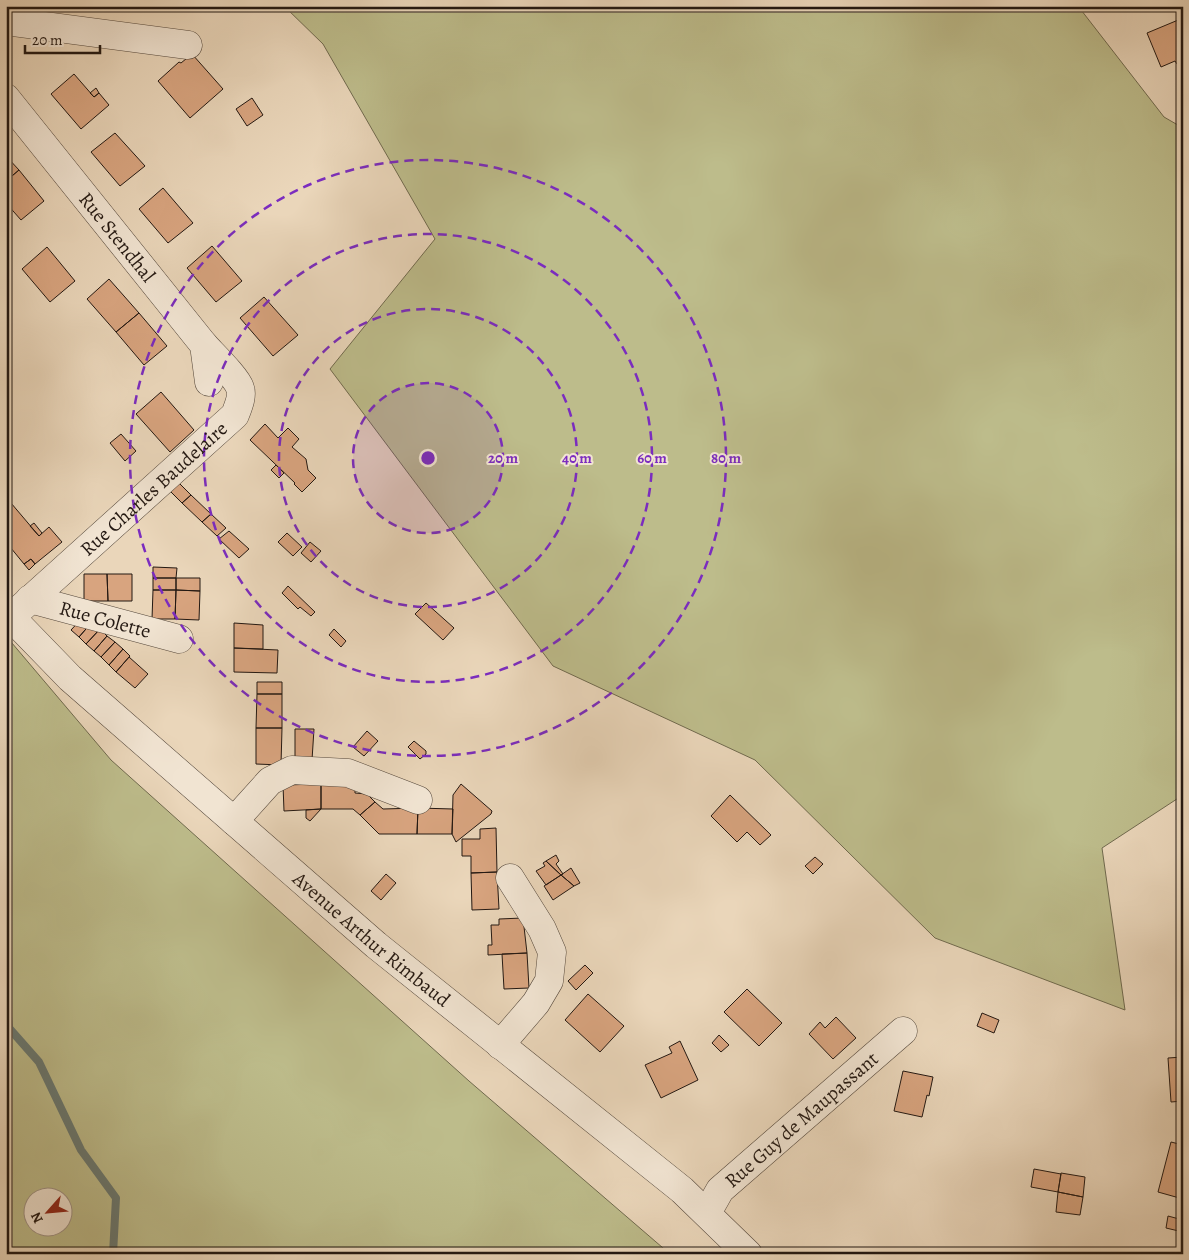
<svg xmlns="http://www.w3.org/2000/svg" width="1189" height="1260" font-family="Alegreya,serif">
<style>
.green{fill:#bdbc8b;stroke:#706a4e;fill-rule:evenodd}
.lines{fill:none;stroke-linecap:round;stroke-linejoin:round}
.stream{stroke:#697972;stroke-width:8}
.building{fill:#d8a47f;stroke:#231812}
.minor-casing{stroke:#55483c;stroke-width:29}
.minor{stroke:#f1e4d2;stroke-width:28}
.ring{fill:none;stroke:#7b2cbf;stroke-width:2.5;stroke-dasharray:9 6}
.labels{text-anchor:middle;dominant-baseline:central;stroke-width:4;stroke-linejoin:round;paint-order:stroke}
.street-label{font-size:20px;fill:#231812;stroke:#f1e4d2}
.centre{fill:#7b2cbf;stroke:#f1e4d2;stroke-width:2.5}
.ring-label{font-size:15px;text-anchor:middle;font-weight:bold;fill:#7b2cbf;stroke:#f1e4d2;stroke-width:4;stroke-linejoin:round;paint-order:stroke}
</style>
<rect width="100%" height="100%" fill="#ead6ba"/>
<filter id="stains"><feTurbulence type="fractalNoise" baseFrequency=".004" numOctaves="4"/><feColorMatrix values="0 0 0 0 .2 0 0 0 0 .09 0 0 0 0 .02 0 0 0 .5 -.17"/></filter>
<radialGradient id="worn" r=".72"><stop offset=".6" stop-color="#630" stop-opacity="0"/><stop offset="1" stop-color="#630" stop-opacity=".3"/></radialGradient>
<path class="green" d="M 284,6 L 1078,6 L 1164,117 L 1183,128 L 1183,795 L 1102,848 L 1125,1010 L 935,938 L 755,760 L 553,666 L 330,369 L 435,239 L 323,44 Z
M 6,636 L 111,760 L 469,1081 L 670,1254 L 6,1254 ZM 32,1198 L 62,1198 L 62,1228 L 32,1228 Z"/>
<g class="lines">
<path class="stream" d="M 6,991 L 9,1028 L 39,1062 L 81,1150 L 116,1198 L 113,1254"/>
</g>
<path class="building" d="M 1183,18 L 1183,61 L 1177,64 L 1175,61 L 1161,67 L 1147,33 Z
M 192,54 L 223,89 L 190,118 L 158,81 L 179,62 L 181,63 Z
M 74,74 L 94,97 L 99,93 L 109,105 L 81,129 L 51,94 Z
M 96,88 L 99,93 L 94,97 L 90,93 Z
M 252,98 L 263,115 L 247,126 L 236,109 Z
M 115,133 L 145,166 L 120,186 L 91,152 Z
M 6,156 L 19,170 L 6,181 Z
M 19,170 L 44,201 L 21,220 L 6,203 L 6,181 Z
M 163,188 L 193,223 L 168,243 L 139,209 Z
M 212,246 L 242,281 L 216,302 L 187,268 Z
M 47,247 L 75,281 L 50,302 L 22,269 Z
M 109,279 L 139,313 L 116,332 L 87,299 Z
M 264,297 L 298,335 L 273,356 L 240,318 Z
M 139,313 L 167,346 L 144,365 L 116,332 Z
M 161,392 L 194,430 L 170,452 L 136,414 Z
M 265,424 L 278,438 L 288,428 L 299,439 L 292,447 L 306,459 L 308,470 L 316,478 L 302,492 L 294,484 L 295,483 L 250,440 Z
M 121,434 L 136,451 L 125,461 L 110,443 Z
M 276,465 L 284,473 L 279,478 L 271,470 Z
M 173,477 L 191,495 L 182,503 L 164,485 Z
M 191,495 L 211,514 L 202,522 L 182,503 Z
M 11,503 L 39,536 L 49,527 L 62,542 L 35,564 L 31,559 L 24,564 L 6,542 L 6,507 Z
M 211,514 L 226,528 L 217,536 L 202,522 Z
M 34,523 L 42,533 L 39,536 L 30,526 Z
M 229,531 L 249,549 L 239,558 L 219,539 Z
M 287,533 L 302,547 L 293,556 L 278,542 Z
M 310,542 L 321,551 L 311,562 L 301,553 Z
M 31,559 L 35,564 L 29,570 L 24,564 Z
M 153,567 L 177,568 L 176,578 L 153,578 Z
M 84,574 L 107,574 L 108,601 L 84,601 Z
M 107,574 L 132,574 L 132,601 L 108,601 Z
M 153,578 L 176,578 L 176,590 L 153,590 Z
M 176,578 L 200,578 L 200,591 L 176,590 Z
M 288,586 L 315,612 L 311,616 L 300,607 L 298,609 L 282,593 Z
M 153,590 L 176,590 L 175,619 L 152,619 Z
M 176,590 L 200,591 L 199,620 L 175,619 Z
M 426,603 L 454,628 L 443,640 L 415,614 Z
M 84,616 L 92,622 L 79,637 L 71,630 Z
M 92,622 L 100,629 L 86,644 L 79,637 Z
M 234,623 L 263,625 L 263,649 L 234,648 Z
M 100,629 L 107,636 L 94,651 L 86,644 Z
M 334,629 L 346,641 L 341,647 L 329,635 Z
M 107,636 L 115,642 L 101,657 L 94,651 Z
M 115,642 L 123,649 L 109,665 L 101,657 Z
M 234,648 L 278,650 L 277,673 L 234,672 Z
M 123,649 L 130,656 L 116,672 L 109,665 Z
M 129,657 L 148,674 L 135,688 L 116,672 Z
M 257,682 L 282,682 L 282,694 L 257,694 Z
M 257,694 L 282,694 L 282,728 L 256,728 Z
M 256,728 L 282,728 L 281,765 L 256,764 Z
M 295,729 L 314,729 L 312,760 L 295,759 Z
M 367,731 L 378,741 L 364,756 L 353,747 Z
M 414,741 L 426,751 L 426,754 L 420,759 L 408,747 Z
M 355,783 L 355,793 L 367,794 L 375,802 L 360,815 L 353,809 L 321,809 L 321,784 Z
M 321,784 L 321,809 L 284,811 L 283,785 Z
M 461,784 L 492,811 L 491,814 L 456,842 L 452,834 L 453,795 Z
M 730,795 L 771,835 L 760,845 L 747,832 L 737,842 L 711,816 Z
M 375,802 L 383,809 L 418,808 L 417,834 L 379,834 L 360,815 Z
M 418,808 L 453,809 L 452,834 L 417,834 Z
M 321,809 L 310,821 L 306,818 L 306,810 Z
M 496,828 L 497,872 L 471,873 L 471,856 L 462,856 L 462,839 L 480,839 L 480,829 Z
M 556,855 L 559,861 L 556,864 L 563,874 L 561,875 L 546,861 Z
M 815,857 L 823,864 L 813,874 L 805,866 Z
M 546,861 L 561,875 L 546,885 L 536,871 L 545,866 L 543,863 Z
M 571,868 L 580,883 L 574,886 L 561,875 Z
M 497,872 L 499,909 L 472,910 L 471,873 Z
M 386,874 L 396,883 L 381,900 L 371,891 Z
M 561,875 L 574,886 L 553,900 L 544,886 Z
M 523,918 L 527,953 L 488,955 L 488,945 L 492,945 L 491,925 L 499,925 L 499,919 Z
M 527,953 L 529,988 L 504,989 L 502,954 Z
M 585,965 L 593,973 L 576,990 L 568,981 Z
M 747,989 L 782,1023 L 759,1046 L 724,1012 Z
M 588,994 L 624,1026 L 600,1052 L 565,1020 Z
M 982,1013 L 999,1020 L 994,1033 L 977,1026 Z
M 836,1017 L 856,1038 L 833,1059 L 809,1034 L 820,1022 L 825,1028 Z
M 719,1035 L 729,1045 L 721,1052 L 712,1043 Z
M 680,1041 L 698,1080 L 661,1098 L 645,1065 L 672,1053 L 669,1047 Z
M 1183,1057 L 1183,1101 L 1171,1102 L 1168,1058 Z
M 903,1071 L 933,1077 L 929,1096 L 927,1095 L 922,1117 L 894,1111 Z
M 1171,1142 L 1183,1145 L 1183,1199 L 1158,1192 Z
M 1034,1169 L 1061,1174 L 1058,1192 L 1031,1187 Z
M 1061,1173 L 1085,1177 L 1083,1197 L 1058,1192 Z
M 1058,1192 L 1083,1197 L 1080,1215 L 1056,1212 Z
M 1168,1216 L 1183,1220 L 1183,1232 L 1166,1228 Z"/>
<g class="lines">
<defs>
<g id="minor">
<path d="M 6,21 L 188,45"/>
<path id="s1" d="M 6,98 L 204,345 L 209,382"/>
<path id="s2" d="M 30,599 L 179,639"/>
<path id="s3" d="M 6,612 L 70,678 L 376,945 L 682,1190 L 748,1254"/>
<path id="s4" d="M 11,617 L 235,415 C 238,407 243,396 240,388 C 237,378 212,354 204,345"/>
<path d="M 234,821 L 270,781 L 292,770 L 348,773 L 418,800"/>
<path d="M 500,1045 L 536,1003 L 549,981 L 552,952 L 542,929 L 510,878"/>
<path id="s5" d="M 707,1213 L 720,1190 L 903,1031"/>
</g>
</defs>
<use href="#minor" class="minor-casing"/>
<use href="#minor" class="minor"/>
</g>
<circle cx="428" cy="458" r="75" fill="#7b2cbf" fill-opacity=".12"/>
<g class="ring">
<circle cx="428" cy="458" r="75"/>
<circle cx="428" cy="458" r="149"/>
<circle cx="428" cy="458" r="224"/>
<circle cx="428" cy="458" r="298"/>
</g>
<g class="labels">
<g class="street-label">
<text stroke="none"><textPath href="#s1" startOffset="178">Rue Stendhal</textPath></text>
<text stroke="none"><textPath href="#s4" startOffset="192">Rue Charles Baudelaire</textPath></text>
<text stroke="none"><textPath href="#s2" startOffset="78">Rue Colette</textPath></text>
<text stroke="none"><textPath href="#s3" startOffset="491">Avenue Arthur Rimbaud</textPath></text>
<text stroke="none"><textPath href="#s5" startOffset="134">Rue Guy de Maupassant</textPath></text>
</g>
</g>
<circle cx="428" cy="458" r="8" class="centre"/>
<g class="ring-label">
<text x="503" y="463">20 m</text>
<text x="577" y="463">40 m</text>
<text x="652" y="463">60 m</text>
<text x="726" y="463">80 m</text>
</g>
<rect width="1189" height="1260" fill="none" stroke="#ead6ba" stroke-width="25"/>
<rect x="8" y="8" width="1174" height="1245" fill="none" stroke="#231812" stroke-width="2.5"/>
<rect x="12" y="12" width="1164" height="1235" fill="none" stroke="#231812"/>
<g transform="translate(48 1212) rotate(243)"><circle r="24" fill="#f1e4d2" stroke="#9f9285"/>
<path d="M0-4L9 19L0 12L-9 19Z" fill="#8f2418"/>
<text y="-8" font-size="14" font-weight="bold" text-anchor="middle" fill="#231812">N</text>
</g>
<path d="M25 45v8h75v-8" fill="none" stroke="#231812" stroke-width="2.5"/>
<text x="32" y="45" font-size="15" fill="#231812" stroke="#f1e4d2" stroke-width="4" paint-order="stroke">20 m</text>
<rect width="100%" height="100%" filter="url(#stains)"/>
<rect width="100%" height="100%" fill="url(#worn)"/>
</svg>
